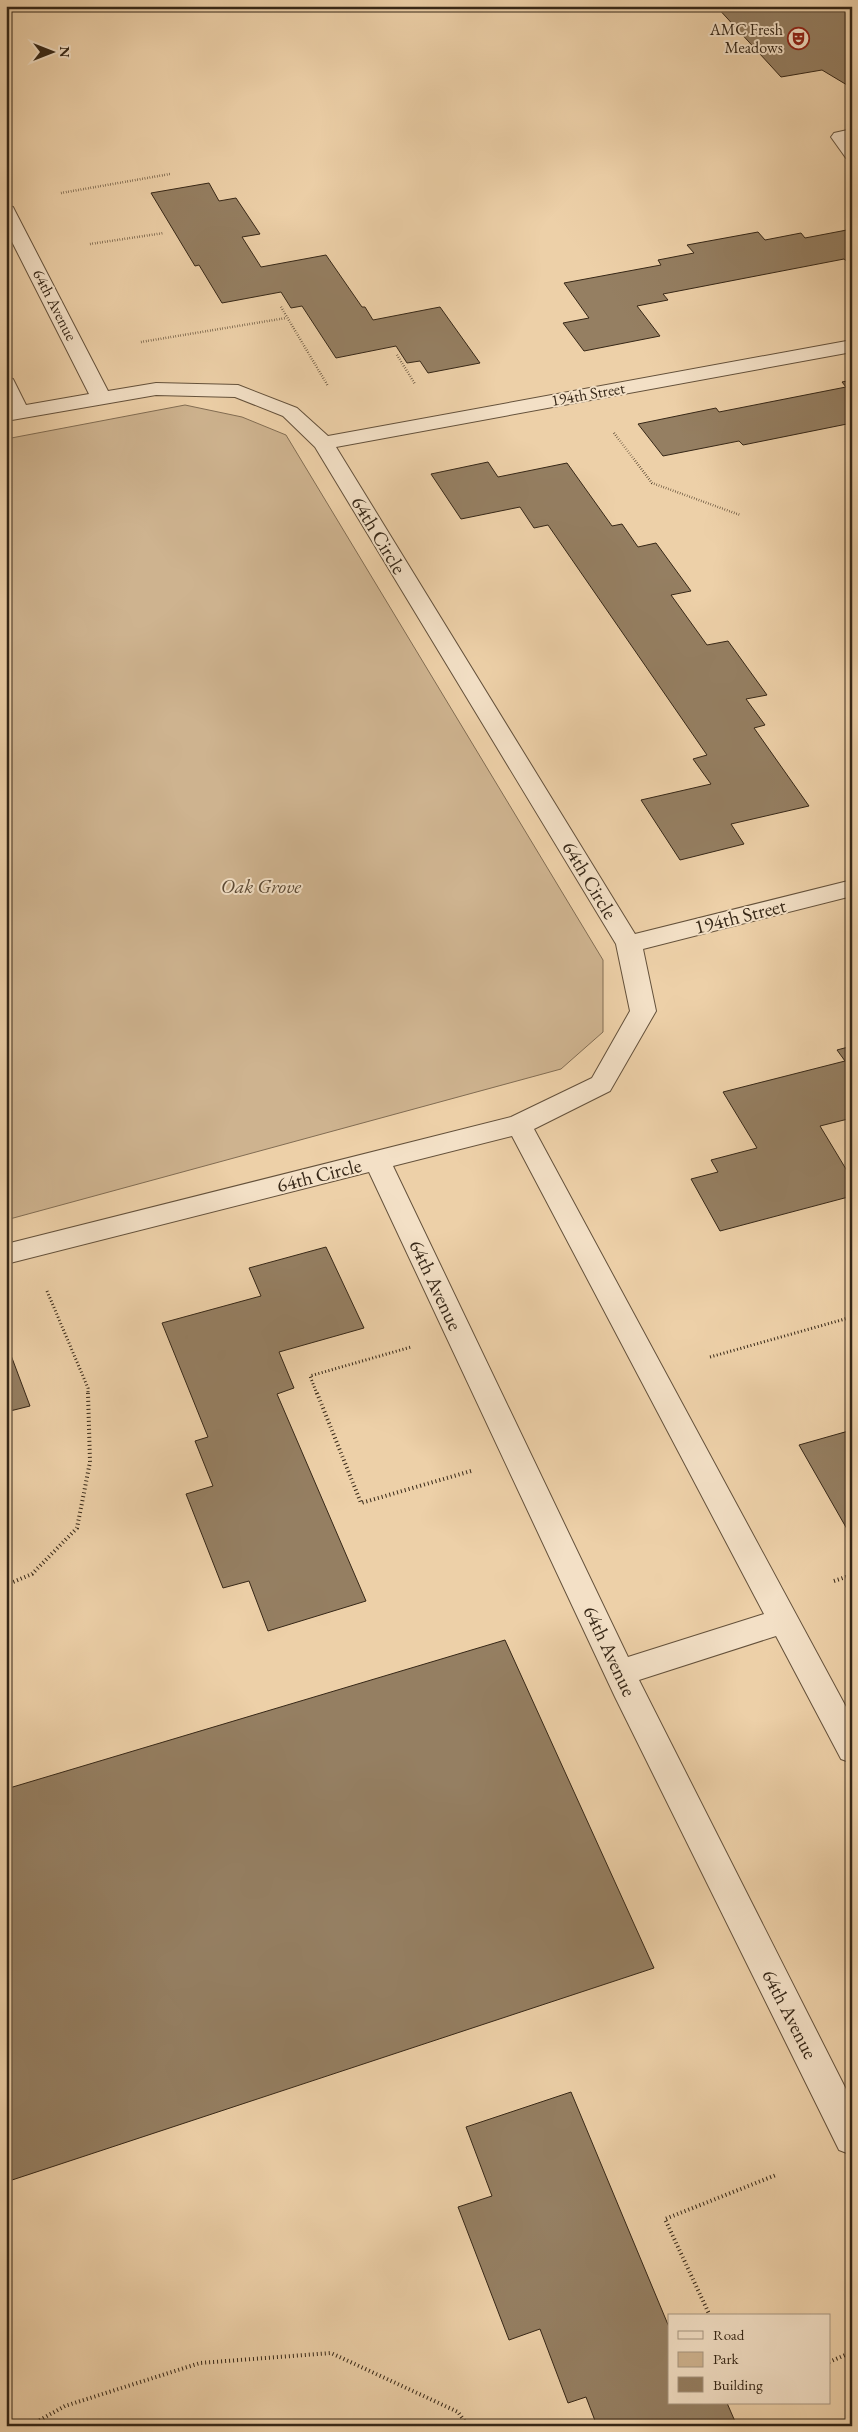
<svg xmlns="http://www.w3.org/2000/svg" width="858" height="2432" font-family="'EB Garamond',serif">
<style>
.green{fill:#ceb38f;stroke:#826d53}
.building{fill:#957f62;stroke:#362717}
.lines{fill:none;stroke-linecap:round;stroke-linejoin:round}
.service-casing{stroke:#64513b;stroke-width:2}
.minor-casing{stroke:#64513b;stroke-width:2}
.path-far2{stroke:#362717;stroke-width:2.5;stroke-dasharray:0.5 2;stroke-linecap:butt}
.path-far1{stroke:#362717;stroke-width:3;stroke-dasharray:1 2.5;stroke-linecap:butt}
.path{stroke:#362717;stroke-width:4;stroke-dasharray:1 3;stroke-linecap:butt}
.service{fill:#f3e0c6;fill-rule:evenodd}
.minor{fill:#f3e0c6;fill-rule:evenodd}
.labels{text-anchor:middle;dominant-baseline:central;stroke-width:4;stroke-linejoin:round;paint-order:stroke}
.far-poi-label{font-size:16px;fill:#362717;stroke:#f3e0c6;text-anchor:end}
.far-street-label{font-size:16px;fill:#362717;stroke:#f3e0c6}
.street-label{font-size:20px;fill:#362717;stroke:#f3e0c6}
.park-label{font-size:20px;font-style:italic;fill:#5c4a35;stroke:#f3e0c6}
</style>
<rect width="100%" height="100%" fill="#edd0a8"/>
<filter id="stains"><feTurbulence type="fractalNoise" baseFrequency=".004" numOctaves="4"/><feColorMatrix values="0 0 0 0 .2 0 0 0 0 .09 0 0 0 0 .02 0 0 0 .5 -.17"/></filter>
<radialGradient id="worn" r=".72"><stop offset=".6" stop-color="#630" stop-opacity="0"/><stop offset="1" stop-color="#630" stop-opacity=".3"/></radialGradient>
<path class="green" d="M 185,405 L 242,417 L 286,435 L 603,960 L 603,1032 L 561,1069 L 6,1220 L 6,439 Z"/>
<path class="building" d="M 716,6 L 852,6 L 852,88 L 822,70 L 781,77 Z
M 209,183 L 219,201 L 236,198 L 260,234 L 242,237 L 261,267 L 326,255 L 362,307 L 365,307 L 373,320 L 440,307 L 480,363 L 428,373 L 420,361 L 407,363 L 396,346 L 336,358 L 302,306 L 291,308 L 281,292 L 222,303 L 199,265 L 195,266 L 151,193 Z
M 852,229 L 852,265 L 844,259 L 663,294 L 668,300 L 637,306 L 660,336 L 584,351 L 563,323 L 589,318 L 564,283 L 661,265 L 658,260 L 694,253 L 687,245 L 758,232 L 765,240 L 801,233 L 805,238 Z
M 852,380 L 852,423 L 743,445 L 739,441 L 663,456 L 638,424 L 716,408 L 719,412 L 846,387 L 842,382 Z
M 488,462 L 498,477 L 567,463 L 612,526 L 622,524 L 638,547 L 656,543 L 691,591 L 671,595 L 707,645 L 728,641 L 767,695 L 746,699 L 765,725 L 754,728 L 809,806 L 731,824 L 744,844 L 680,860 L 641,800 L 711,784 L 693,759 L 707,755 L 548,525 L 534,528 L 520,507 L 461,519 L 431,474 Z
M 852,1046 L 852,1114 L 850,1114 L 852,1118 L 820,1126 L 852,1179 L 852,1196 L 720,1231 L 691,1179 L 718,1172 L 711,1160 L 757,1148 L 723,1092 L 845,1061 L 837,1050 Z
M 326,1247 L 364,1328 L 279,1352 L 294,1388 L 277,1394 L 366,1601 L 268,1631 L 249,1581 L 223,1588 L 186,1494 L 213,1486 L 195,1441 L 208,1437 L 162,1323 L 261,1296 L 249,1268 Z
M 6,1342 L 30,1406 L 6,1412 Z
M 852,1430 L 852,1536 L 851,1536 L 799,1445 Z
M 505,1640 L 654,1968 L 6,2182 L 6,1789 Z
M 571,2092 L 669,2327 L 669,2403 L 727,2403 L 737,2426 L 597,2426 L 586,2397 L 568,2403 L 540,2329 L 509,2340 L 458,2207 L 492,2196 L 466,2127 Z
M 852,2418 L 852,2426 L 831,2426 Z"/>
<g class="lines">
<defs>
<path id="service" d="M 852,129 L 852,159 L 846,158 L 831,137 L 834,133 Z"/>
<path id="minor" d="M 6,205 L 13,207 L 15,211 L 108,391 L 156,383 L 238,385 L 297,408 L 328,436 L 852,340 L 852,352 L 336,447 L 635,934 L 852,880 L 852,896 L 643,949 L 656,1011 L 610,1091 L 534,1129 L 852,1718 L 852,1763 L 841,1759 L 776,1636 L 639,1680 L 852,2101 L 852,2155 L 839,2150 L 615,1697 L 369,1172 L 6,1264 L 6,1244 L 511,1117 L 592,1078 L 630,1011 L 616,944 L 315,447 L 283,416 L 235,397 L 156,395 L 6,421 L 6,377 L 13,379 L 26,405 L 89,394 L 6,230 ZM 512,1136 L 764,1614 L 628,1657 L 393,1166 Z"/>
</defs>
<use href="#service" class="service-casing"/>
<use href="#minor" class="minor-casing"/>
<path class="path-far2" d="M 61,193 L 170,174
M 90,244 L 164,233
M 281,307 L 328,386
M 141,342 L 286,318
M 397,355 L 415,384
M 614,433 L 652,483 L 740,515"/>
<path class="path-far1" d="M 47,1291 L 88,1388 L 88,1394
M 710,1357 L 852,1317
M 317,1394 L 310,1376 L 411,1347"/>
<path class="path" d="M 317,1393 L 361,1503 L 471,1471
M 834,1581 L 852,1575
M 6,1585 L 32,1574 L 77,1528 L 90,1462 L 88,1393
M 710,2316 L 665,2219 L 776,2175
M 829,2362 L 852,2352
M 29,2426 L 65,2406 L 200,2363 L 331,2353 L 458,2412 L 468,2426"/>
<use href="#service" class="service"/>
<use href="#minor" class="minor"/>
</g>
<defs>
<symbol id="theatre-ring" viewBox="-11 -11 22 22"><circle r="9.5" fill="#f3e0c6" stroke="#8f2418" stroke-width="1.5"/><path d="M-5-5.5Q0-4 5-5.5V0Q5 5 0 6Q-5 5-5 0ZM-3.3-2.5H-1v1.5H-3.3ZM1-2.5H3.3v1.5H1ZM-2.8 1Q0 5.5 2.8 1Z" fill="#8f2418"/></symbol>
</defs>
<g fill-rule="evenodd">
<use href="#theatre-ring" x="786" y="26" width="25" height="25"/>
</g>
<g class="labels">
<g class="far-poi-label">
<text x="783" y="29">AMC Fresh<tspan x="783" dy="18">Meadows</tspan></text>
</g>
<g class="far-street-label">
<text transform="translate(55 305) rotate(63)">64th Avenue</text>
<text transform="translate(588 394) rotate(-10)">194th Street</text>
</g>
<g class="street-label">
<text transform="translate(379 535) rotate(59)">64th Circle</text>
<text transform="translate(590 880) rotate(59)">64th Circle</text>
<text transform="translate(740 916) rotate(-14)">194th Street</text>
<text transform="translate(319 1175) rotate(-14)">64th Circle</text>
<text transform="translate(436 1285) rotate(65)">64th Avenue</text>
<text transform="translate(610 1651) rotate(65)">64th Avenue</text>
<text transform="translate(790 2014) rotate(63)">64th Avenue</text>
</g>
<g class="park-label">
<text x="261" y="886">Oak Grove</text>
</g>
</g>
<rect width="858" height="2432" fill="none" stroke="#edd0a8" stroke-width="25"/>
<rect x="8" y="8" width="843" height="2417" fill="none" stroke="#362717" stroke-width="2.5"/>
<rect x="12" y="12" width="833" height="2407" fill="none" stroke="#362717"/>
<rect x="668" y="2314" width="162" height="90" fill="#f3e0c6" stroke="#a79680"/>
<rect x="678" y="2331" width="25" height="8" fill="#f3e0c6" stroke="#a79680"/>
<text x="713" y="2340" font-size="15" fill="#362717">Road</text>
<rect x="678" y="2352" width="25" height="15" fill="#ceb38f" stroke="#a79680"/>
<text x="713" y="2364" font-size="15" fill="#362717">Park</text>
<rect x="678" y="2377" width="25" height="15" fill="#957f62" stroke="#a79680"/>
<text x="713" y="2390" font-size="15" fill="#362717">Building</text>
<g transform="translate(52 52) rotate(90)" stroke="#f3e0c6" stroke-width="4" paint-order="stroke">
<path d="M0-4L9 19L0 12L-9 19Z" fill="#362717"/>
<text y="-8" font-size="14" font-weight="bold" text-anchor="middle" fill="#362717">N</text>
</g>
<rect width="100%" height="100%" filter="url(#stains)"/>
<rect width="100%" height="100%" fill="url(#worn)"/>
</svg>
